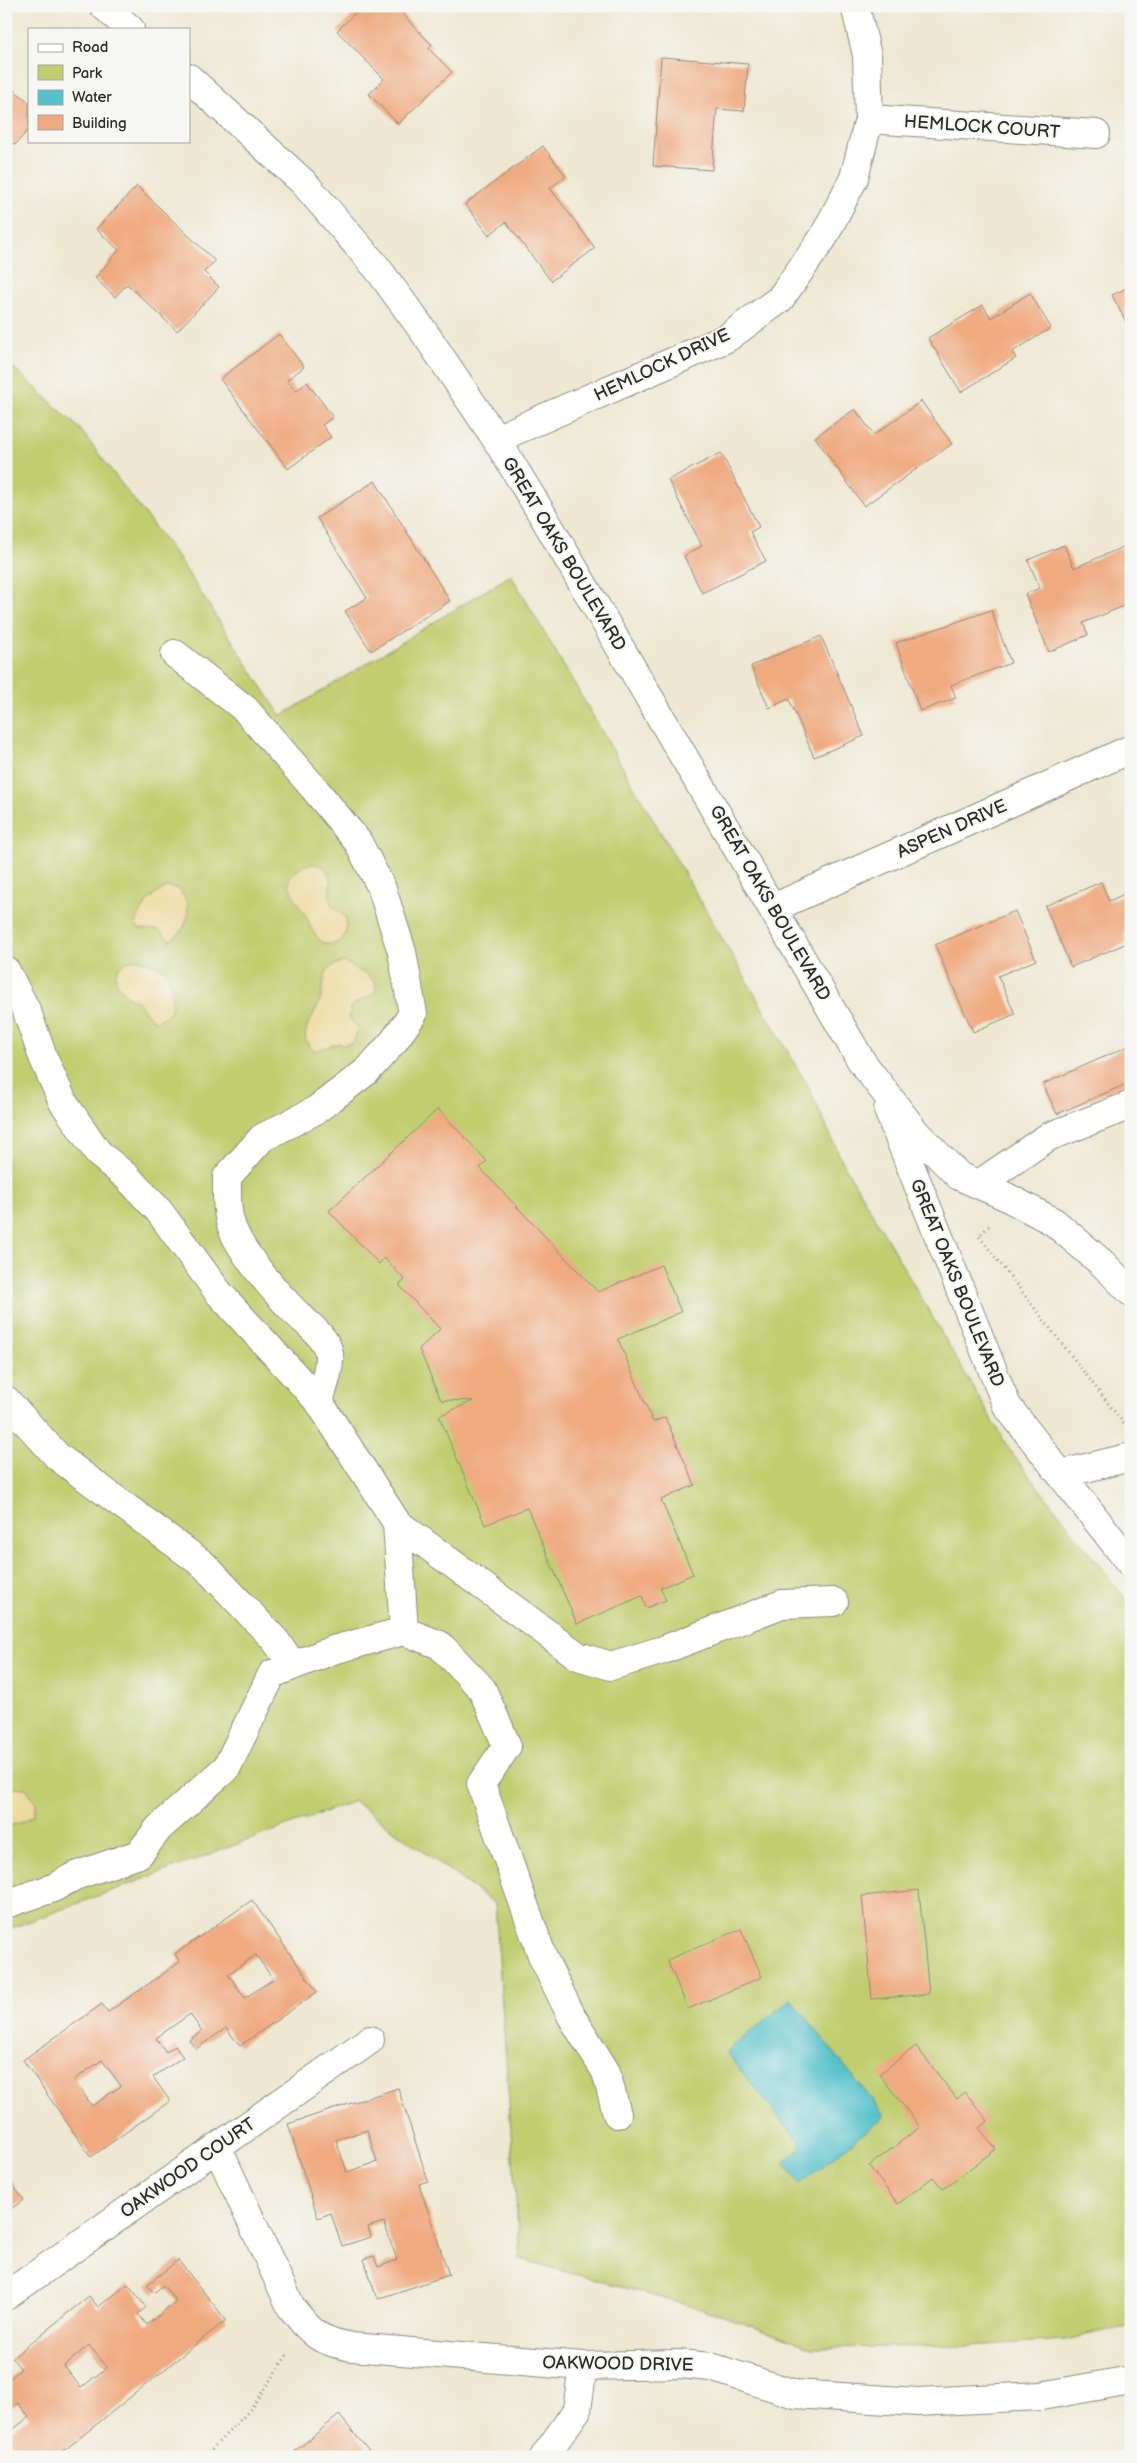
<svg xmlns="http://www.w3.org/2000/svg" width="1137" height="2463" font-family="'Balsamiq Sans',sans-serif">
<style>
.green{fill:#c1ce70;stroke:#767c4e}
.sand{fill:#eeda9e;stroke:#8c8264}
.water{fill:#54c1cc;stroke:#40767c}
.building{fill:#efaa80;fill-rule:evenodd}
.lines{fill:none;stroke-linecap:round;stroke-linejoin:round}
.minor-casing{stroke:#8c8a7e;stroke-width:30}
.path{stroke:#8c8a7e;stroke-width:3;stroke-dasharray:1 4;stroke-linecap:butt}
.minor{stroke:#fff;stroke-width:28}
.labels{text-anchor:middle;dominant-baseline:central;stroke-width:4;stroke-linejoin:round;paint-order:stroke}
.street-label{font-size:18px;fill:#2b2b2b;stroke:#f6f6f2}
</style>
<rect width="100%" height="100%" fill="#f6f6f2"/>
<filter id="ink" filterUnits="userSpaceOnUse"><feTurbulence type="fractalNoise" baseFrequency=".02" numOctaves="2"/><feDisplacementMap in="SourceGraphic" scale="10" xChannelSelector="R" yChannelSelector="G"/><feConvolveMatrix kernelMatrix="1 2 1 2 8 2 1 2 1" color-interpolation-filters="sRGB"/></filter>
<filter id="wash" filterUnits="userSpaceOnUse"><feTurbulence type="fractalNoise" baseFrequency=".0096" numOctaves="4" result="noise"/><feDisplacementMap in="SourceGraphic" scale="20" xChannelSelector="R" yChannelSelector="G"/><feGaussianBlur stdDeviation="1.12" result="paint"/><feColorMatrix in="noise" values="0 0 0 0 0 0 0 0 0 0 0 0 0 0 0 0 0 1.4 0 .05"/><feComposite in="paint" operator="in"/></filter>
<g filter="url(#wash)">
<rect width="100%" height="100%" fill="#eee8d2"/>
<path class="green" d="M 6,361 L 79,428 L 178,558 L 281,716 L 511,575 L 809,1088 L 843,1163 L 1010,1451 L 1131,1606 L 1131,2325 L 1065,2340 L 969,2346 L 812,2348 L 715,2313 L 520,2259 L 495,1904 L 354,1801 L 6,1930 Z"/>
<path class="sand" d="M 316,864 C 337,870 327,887 331,904 L 346,918 C 346,928 347,937 338,942 C 320,952 311,928 306,916 C 300,906 293,897 289,885 L 290,876 L 304,865 Z
M 166,887 L 177,888 L 188,902 C 188,920 186,932 169,940 L 160,930 L 139,929 L 135,923 L 148,900 Z
M 137,959 C 147,962 158,964 166,972 C 172,979 174,1002 170,1011 C 166,1017 161,1020 154,1021 C 148,1016 144,1009 139,1003 C 134,999 127,997 123,992 C 108,975 118,963 137,959 Z
M 344,962 L 367,975 L 376,983 L 375,993 L 350,1007 L 349,1019 L 358,1027 C 356,1039 355,1044 342,1045 L 339,1043 L 315,1051 C 293,1036 315,1017 320,1000 C 327,981 318,968 344,962 Z
M 17,1788 L 26,1788 L 36,1803 L 33,1816 L 17,1824 L 6,1825 L 6,1790 Z"/>
<path class="water" d="M 791,1999 L 885,2116 L 800,2184 L 784,2163 L 803,2147 L 726,2052 Z"/>
<g id="blocks">
<path class="building" d="M 362,6 L 395,6 L 432,45 L 429,49 L 452,72 L 398,124 L 369,94 L 384,79 L 337,31 Z
M 661,57 L 748,64 L 744,111 L 717,109 L 712,170 L 653,166 Z
M 6,84 L 29,102 L 29,129 L 15,145 L 6,138 Z
M 543,146 L 566,176 L 550,188 L 595,248 L 551,281 L 506,222 L 489,235 L 465,204 Z
M 137,186 L 215,261 L 204,272 L 219,287 L 177,331 L 127,284 L 115,297 L 95,278 L 119,250 L 96,229 Z
M 1131,286 L 1131,332 L 1112,295 Z
M 1030,293 L 1051,328 L 1012,352 L 1016,358 L 961,392 L 928,338 L 983,305 L 991,318 Z
M 279,334 L 304,367 L 287,380 L 296,391 L 307,382 L 333,417 L 322,425 L 331,437 L 288,469 L 220,379 Z
M 921,401 L 952,444 L 864,506 L 815,437 L 855,409 L 874,435 Z
M 721,453 L 759,527 L 750,532 L 766,561 L 702,593 L 684,556 L 702,546 L 668,480 Z
M 375,481 L 450,601 L 371,651 L 345,611 L 367,598 L 317,518 Z
M 1064,545 L 1074,568 L 1123,547 L 1131,566 L 1131,603 L 1083,623 L 1088,635 L 1049,652 L 1025,594 L 1040,588 L 1028,560 Z
M 991,610 L 1011,663 L 951,685 L 956,698 L 920,711 L 896,643 Z
M 821,636 L 864,736 L 814,757 L 789,699 L 769,708 L 751,666 Z
M 1101,882 L 1109,901 L 1131,891 L 1131,932 L 1124,935 L 1127,943 L 1071,967 L 1045,906 Z
M 1015,911 L 1036,960 L 998,976 L 1015,1014 L 973,1032 L 935,945 Z
M 1131,1045 L 1131,1082 L 1057,1114 L 1043,1084 Z
M 438,1109 L 487,1161 L 480,1168 L 598,1292 L 661,1265 L 681,1312 L 618,1339 L 653,1422 L 665,1417 L 695,1485 L 661,1500 L 693,1574 L 660,1588 L 666,1600 L 646,1608 L 642,1596 L 577,1624 L 527,1508 L 485,1525 L 439,1416 L 473,1401 L 441,1400 L 419,1349 L 440,1329 L 399,1285 L 405,1280 L 384,1258 L 379,1264 L 329,1211 Z
M 919,1890 L 929,1994 L 872,1999 L 862,1896 Z
M 252,1900 L 317,1992 L 240,2046 L 226,2028 L 196,2049 L 189,2040 L 202,2031 L 190,2014 L 156,2038 L 166,2052 L 175,2046 L 183,2057 L 153,2077 L 170,2101 L 91,2157 L 23,2060 L 102,2004 L 108,2012 L 180,1962 L 175,1954 ZM 256,1955 L 273,1979 L 245,1998 L 228,1974 ZM 102,2060 L 121,2086 L 92,2106 L 74,2080 Z
M 741,1929 L 762,1977 L 688,2009 L 667,1960 Z
M 916,2046 L 957,2099 L 965,2092 L 988,2121 L 979,2128 L 996,2149 L 943,2189 L 933,2177 L 898,2204 L 869,2166 L 920,2127 L 879,2074 Z
M 398,2088 L 428,2181 L 419,2184 L 449,2275 L 377,2299 L 364,2259 L 374,2256 L 378,2267 L 397,2260 L 384,2222 L 368,2227 L 371,2237 L 342,2246 L 331,2213 L 318,2218 L 288,2124 ZM 367,2130 L 377,2162 L 347,2172 L 336,2140 Z
M 6,2175 L 24,2200 L 6,2212 Z
M 178,2260 L 226,2320 L 56,2457 L 6,2457 L 6,2435 L 29,2417 L 18,2403 L 8,2410 L 6,2408 L 6,2382 L 21,2369 L 12,2358 L 89,2296 L 98,2307 L 128,2284 L 146,2307 L 138,2314 L 147,2325 L 176,2301 L 163,2285 L 154,2293 L 147,2285 ZM 89,2345 L 107,2367 L 81,2388 L 64,2366 Z
M 339,2415 L 374,2457 L 288,2457 Z"/>
</g>
</g>
<g filter="url(#ink)">
<use href="#blocks" fill-opacity="0" stroke="#8c8a7e" stroke-width="1"/>
<g class="lines">
<defs>
<path id="minor" d="M 104,6 L 130,29
M 189,78 L 304,183 L 378,269 L 424,332 L 496,439 L 542,514 L 862,1062 L 916,1133 L 959,1176 L 1005,1196 L 1054,1222 L 1103,1264 L 1131,1292
M 869,119 L 1096,134
M 496,439 L 727,338 L 780,299 L 823,238 L 854,178 L 869,119 L 867,55 L 855,6
M 175,654 L 245,709 L 313,787 L 358,842 L 382,889 L 402,952 L 413,1014 L 394,1041 L 367,1071 L 316,1110 L 262,1138 L 227,1177 C 227,1193 226,1214 233,1230 C 243,1255 276,1293 295,1312 C 306,1323 327,1337 329,1354 C 330,1370 323,1387 319,1402
M 773,908 L 1131,749
M 6,971 L 27,1012 L 43,1057 L 63,1102 L 99,1154 L 127,1177 L 159,1211 L 218,1292 L 319,1402 L 397,1523 L 578,1656 L 611,1666 L 663,1650 L 782,1604 L 834,1602
M 888,1110 L 1007,1406 L 1131,1564
M 979,1184 L 1048,1137 L 1131,1105
M 6,1400 L 58,1457 L 204,1565 L 275,1640 L 293,1665
M 1061,1474 L 1131,1457
M 397,1523 L 404,1631
M 6,1904 L 53,1888 L 75,1876 L 139,1854 L 159,1828 L 227,1767 L 272,1674 L 333,1650 L 404,1631 L 440,1645 L 482,1689 L 507,1746 L 481,1784 L 543,1958 L 572,2017 L 606,2072 L 617,2114
M 217,2147 L 291,2307 C 312,2334 318,2341 352,2347 L 583,2366 L 679,2364 L 711,2367 L 795,2394 L 918,2402 L 1041,2396 L 1131,2380
M 6,2296 L 370,2040
M 544,2457 L 577,2410 L 583,2366"/>
</defs>
<use href="#minor" class="minor-casing"/>
<path class="path" d="M 989,1226 L 979,1236 L 1124,1424
M 199,2457 L 207,2454 L 249,2411 L 288,2354"/>
<use href="#minor" class="minor"/>
</g>
</g>
<g class="labels">
<g class="street-label">
<text transform="translate(982 127) rotate(4)">HEMLOCK COURT</text>
<text transform="translate(662 365) rotate(-25)">HEMLOCK DRIVE</text>
<text transform="translate(564 554) rotate(59)">GREAT OAKS BOULEVARD</text>
<text transform="translate(952 829) rotate(-24)">ASPEN DRIVE</text>
<text transform="translate(770 903) rotate(60)">GREAT OAKS BOULEVARD</text>
<text transform="translate(957 1283) rotate(68)">GREAT OAKS BOULEVARD</text>
<text transform="translate(188 2168) rotate(-35)">OAKWOOD COURT</text>
<text transform="translate(618 2364) rotate(1)">OAKWOOD DRIVE</text>
</g>
</g>
<rect width="1137" height="2463" fill="none" stroke="#f6f6f2" stroke-width="25"/>
<rect x="28" y="28" width="162" height="115" fill="#f6f6f2" stroke="#a5a5a2"/>
<rect x="38" y="44" width="25" height="8" fill="#ffffff" stroke="#a5a5a2"/>
<text x="72" y="52" font-size="15" fill="#2b2b2b">Road</text>
<rect x="38" y="65" width="25" height="15" fill="#c1ce70" stroke="#a5a5a2"/>
<text x="72" y="78" font-size="15" fill="#2b2b2b">Park</text>
<rect x="38" y="90" width="25" height="15" fill="#54c1cc" stroke="#a5a5a2"/>
<text x="72" y="102" font-size="15" fill="#2b2b2b">Water</text>
<rect x="38" y="115" width="25" height="15" fill="#efaa80" stroke="#a5a5a2"/>
<text x="72" y="128" font-size="15" fill="#2b2b2b">Building</text>
</svg>
